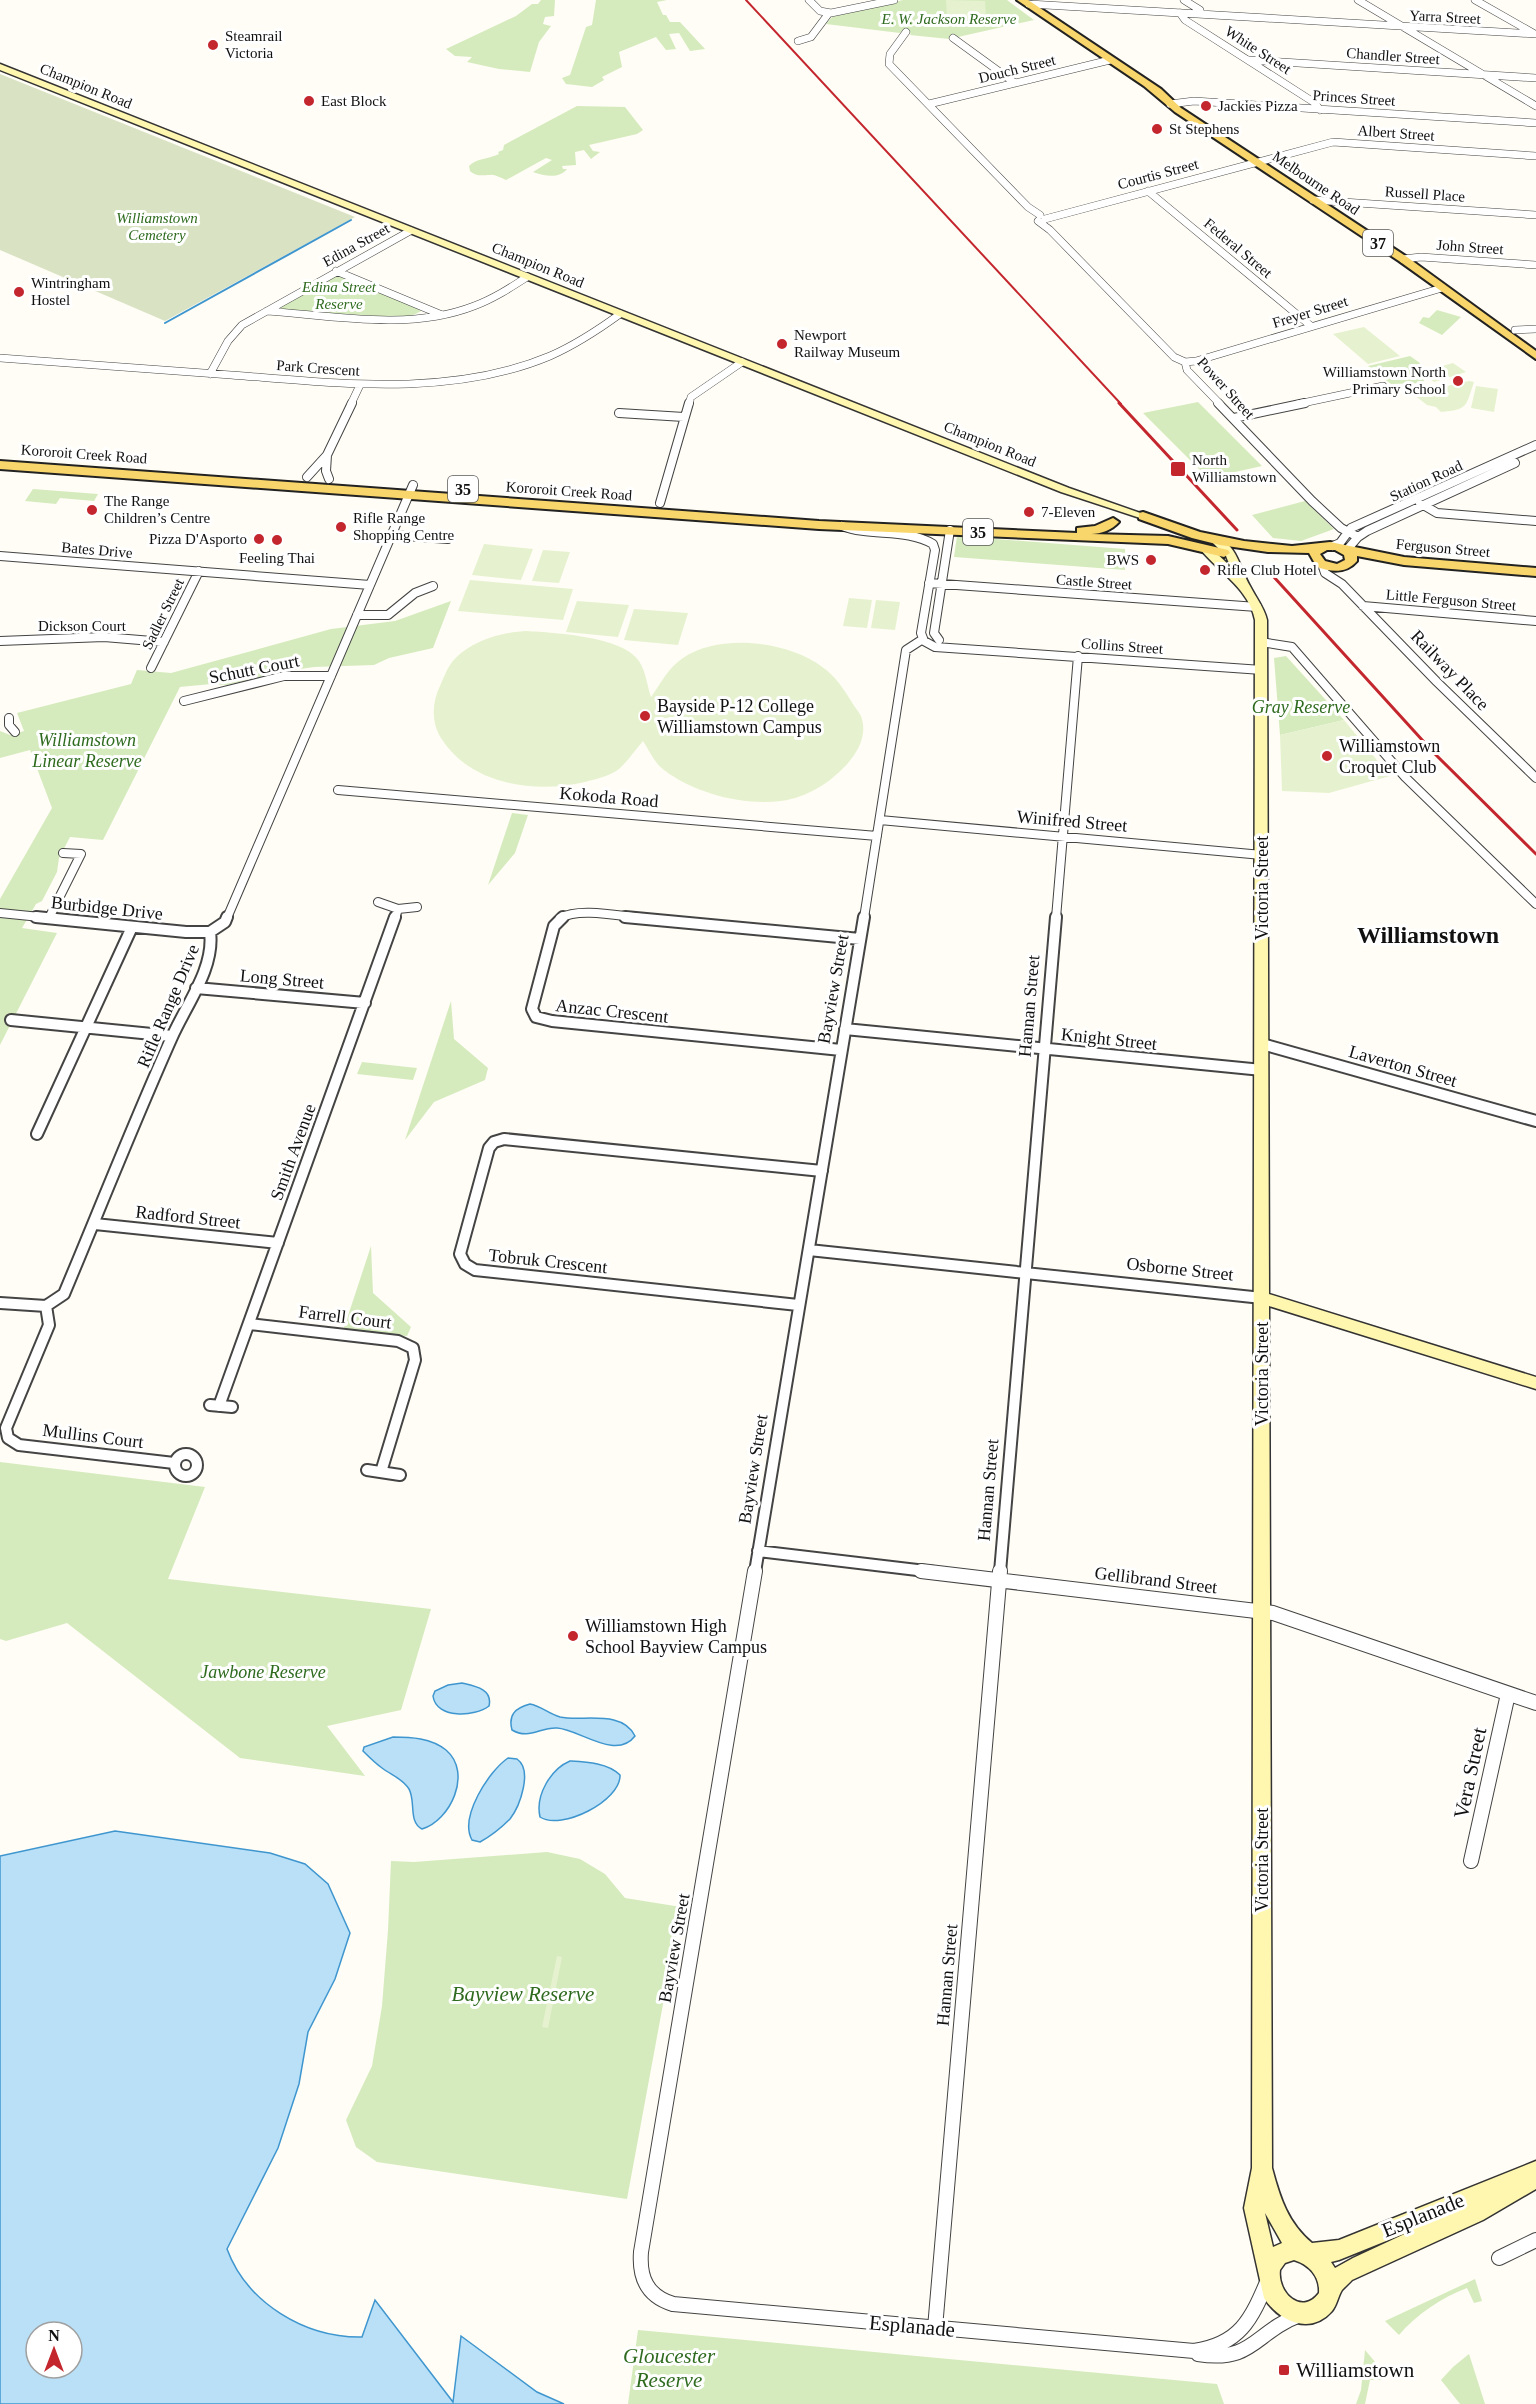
<svg xmlns="http://www.w3.org/2000/svg" width="1536" height="2404" font-family="'Times New Roman',serif">
<style>
.green{fill:#d5ebbd}
.cemetery{fill:#d9e3c4}
.pitch{fill:#e6f2cf}
.water{fill:#b9e0f7;stroke:#3f96cf;stroke-width:1.5;fill-rule:evenodd}
.lines{fill:none;stroke-linecap:round;stroke-linejoin:round}
.stream{stroke:#3f96cf;stroke-width:2}
.street-far3-casing{stroke:#444;stroke-width:8}
.street-far2-casing{stroke:#444;stroke-width:10}
.street-far1-casing{stroke:#444;stroke-width:14}
.street-casing{stroke:#444;stroke-width:16}
.secondary-casing{stroke:#333;stroke-width:3}
.primary-casing{stroke:#222;stroke-width:4}
.street-far3{stroke:#fff;stroke-width:7}
.street-far2{stroke:#fff;stroke-width:8}
.street-far1{stroke:#fff;stroke-width:10}
.street{stroke:#fff;stroke-width:14}
.secondary{fill:#fff6b0;fill-rule:evenodd}
.primary{fill:#f9d66b;fill-rule:evenodd}
.rail-far1{stroke:#c4262e;stroke-width:2}
.rail{stroke:#c4262e;stroke-width:3}
.poi-dot{fill:#c4262e;stroke:#fff;stroke-width:2}
.labels{text-anchor:middle;dominant-baseline:central;stroke-width:6;stroke-linejoin:round;paint-order:stroke}
.far-street-label{font-size:15px;fill:#111;stroke:#fff}
.far-park-label{font-size:15px;font-style:italic;fill:#2f6b1f;stroke:#fff}
.far-poi-label{font-size:15px;fill:#111;stroke:#fff;text-anchor:start}
.shield{fill:#fff;stroke:#585858;stroke-width:1.5}
.shield-label{font-size:16px;font-weight:bold;fill:#111}
.street-label{font-size:18px;fill:#111;stroke:#fff}
.poi-label{font-size:18px;fill:#111;stroke:#fff;text-anchor:start}
.park-label{font-size:18px;font-style:italic;fill:#2f6b1f;stroke:#fff}
.near-street-label{font-size:21px;fill:#111;stroke:#fff}
.near-park-label{font-size:21px;font-style:italic;fill:#2f6b1f;stroke:#fff}
.near-poi-label{font-size:21px;fill:#111;stroke:#fff;text-anchor:start}
.district-label{font-size:24px;font-weight:bold;fill:#111;stroke:#fff}
</style>
<rect width="100%" height="100%" fill="#fffdf5"/>
<path class="green" d="M 541,0 L 555,0 L 554,16 L 545,17 L 543,24 L 551,26 L 539,42 L 530,72 L 499,69 L 467,62 L 472,57 L 455,56 L 446,49 L 516,16 L 532,4 L 538,4 Z
M 596,0 L 667,0 L 657,2 L 663,15 L 666,15 L 670,22 L 680,22 L 705,49 L 690,51 L 679,33 L 669,34 L 676,49 L 666,50 L 656,37 L 619,52 L 622,67 L 602,77 L 604,80 L 592,87 L 566,84 L 562,78 L 570,75 L 586,27 L 592,25 Z
M 903,0 L 1007,0 L 1034,20 L 949,39 L 910,35 L 911,33 L 902,31 L 900,33 L 826,24 L 832,17 Z
M 577,106 L 625,107 L 643,130 L 637,134 L 589,145 L 593,151 L 600,152 L 591,159 L 584,150 L 575,152 L 576,165 L 562,166 L 563,169 L 567,169 C 559,179 545,176 533,172 L 552,160 L 546,158 L 506,180 C 501,178 494,174 490,175 C 482,175 477,177 470,171 L 469,166 C 476,158 490,159 499,154 L 498,152 L 503,150 L 504,145 Z
M 336,275 L 419,309 L 421,311 L 410,317 L 393,317 L 279,310 L 279,306 Z
M 1437,310 L 1461,317 L 1442,335 L 1419,323 L 1423,317 L 1429,318 Z
M 1410,356 L 1420,363 L 1414,372 L 1424,380 L 1423,383 L 1391,384 L 1368,366 Z
M 1198,402 L 1262,466 L 1208,478 L 1143,413 Z
M 33,489 L 98,494 L 94,501 L 60,498 L 56,504 L 25,501 Z
M 1305,501 L 1334,529 L 1301,541 L 1273,538 L 1252,515 Z
M 957,536 L 1125,549 L 1125,570 L 954,557 Z
M 451,601 L 433,648 L 389,658 L 374,665 L 314,667 L 279,672 L 227,685 L 211,684 L 180,687 L 103,840 L 70,837 L 59,858 L 57,872 L 42,901 L 36,904 L 22,928 L 57,933 L 0,1045 L 0,899 L 52,808 L 30,750 L 0,758 L 0,731 L 10,735 L 24,731 L 17,713 L 131,684 L 137,670 L 171,673 L 331,629 L 395,621 Z
M 1286,656 L 1344,720 L 1280,735 L 1274,658 Z
M 512,813 L 528,815 L 515,853 L 488,885 Z
M 451,1001 L 454,1039 L 488,1068 L 485,1080 L 434,1102 L 405,1140 Z
M 362,1062 L 417,1068 L 413,1080 L 357,1074 Z
M 371,1246 L 373,1293 L 411,1327 L 407,1336 L 343,1331 Z
M 0,1462 L 205,1487 L 168,1579 L 431,1609 L 401,1710 L 327,1726 L 365,1776 L 240,1758 L 67,1623 L 6,1641 L 0,1639 Z
M 547,1852 L 580,1859 L 605,1874 L 625,1898 L 681,1907 L 627,2199 L 377,2162 L 356,2147 L 346,2120 L 372,2066 L 382,2006 L 388,1930 L 391,1861 L 414,1862 Z
M 1475,2279 L 1482,2301 L 1474,2303 L 1467,2288 C 1441,2298 1417,2314 1399,2335 L 1385,2321 Z
M 638,2330 L 1217,2384 L 1224,2404 L 628,2404 Z
M 1365,2350 L 1376,2363 L 1382,2380 L 1370,2380 L 1365,2404 L 1356,2404 L 1361,2390 Z
M 1469,2354 L 1485,2404 L 1460,2404 L 1441,2380 L 1453,2367 Z"/>
<path class="cemetery" d="M 0,74 L 355,217 L 165,321 L 0,250 Z"/>
<path class="pitch" d="M 946,0 L 985,1 L 986,17 L 947,17 Z
M 1364,327 L 1400,356 L 1368,364 L 1333,334 Z
M 1453,363 L 1466,372 L 1434,382 L 1421,372 Z
M 1469,381 L 1474,382 C 1466,406 1468,410 1441,412 L 1436,407 L 1427,405 L 1413,394 L 1415,392 L 1407,390 L 1405,387 L 1447,386 Z
M 1476,386 L 1498,389 L 1494,412 L 1471,408 Z
M 484,544 L 533,549 L 521,580 L 472,575 Z
M 543,550 L 570,552 L 559,583 L 532,581 Z
M 470,580 L 573,589 L 563,620 L 458,611 Z
M 849,598 L 872,600 L 867,628 L 843,626 Z
M 876,600 L 900,602 L 895,630 L 871,628 Z
M 577,601 L 629,605 L 618,637 L 566,632 Z
M 634,609 L 688,613 L 678,645 L 624,640 Z
M 527,631 C 555,633 622,636 639,661 C 646,672 647,685 651,697 C 661,683 668,668 683,658 C 719,633 787,641 821,666 C 836,676 844,690 853,704 C 856,709 861,714 862,719 C 868,741 852,761 837,774 C 816,793 791,803 763,802 C 730,802 690,790 664,770 C 655,764 649,750 643,741 C 635,750 628,761 619,769 C 610,776 596,779 585,782 C 536,794 470,785 441,738 C 431,722 432,702 440,686 C 443,679 446,671 450,665 C 466,642 501,632 527,631 Z
M 1344,720 L 1390,776 L 1329,793 L 1282,791 L 1280,735 Z
M 557,1956 L 562,1957 L 548,2028 L 542,2027 Z"/>
<path class="water" d="M 462,1683 C 475,1686 493,1689 489,1706 C 475,1717 436,1719 433,1696 L 435,1691 L 448,1685 Z
M 530,1704 C 541,1706 549,1714 560,1717 C 582,1722 622,1709 635,1736 C 616,1761 579,1729 557,1728 C 540,1727 529,1740 512,1730 C 508,1715 515,1708 530,1704 Z
M 393,1737 C 411,1737 431,1738 446,1750 C 473,1773 450,1821 422,1829 C 408,1822 416,1801 409,1789 C 402,1778 391,1775 382,1768 C 375,1763 369,1757 363,1751 L 364,1747 Z
M 508,1758 L 517,1759 C 533,1770 520,1806 510,1819 C 501,1828 491,1836 480,1842 L 472,1840 C 459,1817 489,1771 508,1758 Z
M 570,1761 C 587,1762 608,1763 620,1775 C 621,1801 561,1831 540,1817 C 535,1795 551,1769 570,1761 Z
M 115,1831 L 270,1853 L 305,1864 L 328,1884 L 350,1933 L 335,1979 L 308,2032 L 299,2084 L 278,2148 L 227,2249 C 247,2303 305,2338 362,2337 L 375,2300 L 453,2402 L 461,2336 L 537,2392 L 564,2404 L 0,2404 L 0,1856 ZM 36,2332 L 72,2332 L 72,2368 L 36,2368 Z"/>
<g class="lines">
<path class="stream" d="M 165,323 L 351,220"/>
<defs>
<path id="street-far3" d="M 809,0 L 820,11 L 831,13 L 894,0
M 1184,0 L 1200,10 L 1201,14
M 1358,0 L 1536,106
M 1475,0 L 1533,33
M 1029,4 L 1536,34
M 1180,13 L 1185,20 L 1315,103 L 1320,110
M 906,32 L 890,54 L 889,64 L 1028,207 L 1040,215
M 953,38 L 1015,83
M 798,41 L 811,37 L 829,13
M 1249,60 L 1536,78
M 929,104 L 1110,60
M 1170,104 L 1194,101 L 1536,123
M 1148,191 L 1311,326
M 1313,200 L 1536,215
M 1045,219 L 1333,142 L 1536,156
M 1038,221 L 1050,230 L 1174,357 L 1185,362 L 1196,361 L 1442,288
M 1403,259 L 1421,257 L 1536,265
M 336,271 L 442,315
M 267,311 C 334,316 410,331 474,306 C 493,299 510,288 527,277
M 1515,330 L 1536,329
M 0,358 C 77,364 154,370 231,375 C 336,383 450,398 550,356 C 575,345 598,330 620,314
M 1185,362 L 1187,370 L 1220,404
M 210,374 L 228,341 L 242,325 L 410,231
M 351,404 L 360,385
M 689,404 L 691,397 L 742,362
M 1298,404 L 1383,386"/>
<path id="street-far2" d="M 1218,403 L 1312,501 L 1341,528 L 1358,537
M 619,413 L 684,417
M 1234,418 L 1305,403
M 327,455 L 326,471 L 329,479
M 307,477 L 327,455 L 352,403
M 660,503 L 689,403
M 1420,503 L 1437,513 L 1536,521
M 842,526 C 871,537 906,528 933,544 L 935,550 L 921,633 L 924,641 L 935,647 L 1262,670
M 392,535 L 448,539
M 1333,546 L 1340,543 L 1351,528 L 1536,445
M 1346,551 L 1358,537 L 1367,531 L 1515,463
M 0,556 L 370,585
M 1322,564 L 1325,573 L 1342,584 L 1437,682 L 1536,778
M 929,583 L 1257,607
M 1363,606 L 1536,621
M 357,615 L 388,615 L 415,593 L 433,586
M 939,640 L 934,633 L 950,530
M 0,641 L 104,637 L 164,642
M 1261,642 L 1292,647 L 1405,777 L 1536,904
M 151,668 L 199,571
M 184,701 L 284,676 L 331,676
M 9,718 L 9,725 L 15,732
M 338,790 L 877,836
M 880,820 L 1262,855
M 378,902 L 398,909 L 417,907
M 0,913 L 50,918
M 49,918 L 81,854 L 63,853
M 227,918 L 413,485
M 395,918 L 398,909
M 560,918 C 579,907 619,916 641,918
M 864,918 L 906,650 L 923,639
M 1056,918 L 1078,656"/>
<path id="street-far1" d="M 36,917 L 186,932 L 210,932
M 563,917 L 554,926 L 532,1009 L 536,1017 L 552,1021 L 841,1050
M 625,917 L 860,939
M 196,988 L 365,1003
M 11,1020 L 172,1036
M 845,1029 L 1262,1070
M 1262,1044 L 1536,1121
M 37,1134 L 132,927
M 95,1224 L 278,1243
M 809,1250 L 1262,1298
M 0,1303 L 46,1306
M 798,1305 L 475,1270 L 465,1264 L 460,1254 L 489,1148 L 494,1142 L 504,1139 L 822,1171
M 249,1324 L 398,1341 L 413,1348 L 415,1360 L 381,1472
M 210,1405 L 232,1407
M 219,1406 L 395,917
M175 1465a11 11 0 1 1 22 0a11 11 0 1 1-22 0Z
M 174,1463 L 19,1445 L 8,1438 L 6,1428 L 49,1325 L 46,1306 L 64,1294 C 100,1208 134,1122 172,1037 C 186,1005 215,968 210,932 L 225,922 L 227,917
M 367,1470 L 400,1475
M 758,1551 L 934,1572
M 755,1572 L 864,917
M 1000,1572 L 1056,917"/>
<path id="street" d="M 755,1571 L 641,2252 C 639,2278 647,2296 673,2304 L 1194,2351 C 1240,2344 1251,2320 1268,2280
M 921,1571 L 1273,1613 L 1536,1703
M 1471,1861 L 1508,1694
M 1499,2258 L 1536,2240
M 935,2328 L 1000,1571
M 1198,2354 C 1254,2363 1254,2332 1300,2315"/>
<path id="secondary" d="M 0,64 L 1069,488 L 1146,515 L 1140,518 L 1061,492 L 0,70 Z
M 1216,537 C 1237,544 1240,569 1250,586 C 1256,598 1264,607 1267,620 L 1269,1294 L 1536,1377 L 1536,1389 L 1269,1306 L 1272,2168 C 1280,2198 1288,2223 1312,2243 L 1339,2240 L 1536,2161 L 1536,2189 L 1483,2220 L 1352,2280 C 1349,2283 1345,2287 1342,2290 C 1338,2296 1337,2305 1332,2311 C 1310,2336 1279,2321 1264,2298 L 1244,2208 L 1252,2168 L 1255,620 C 1249,589 1220,573 1201,550 L 1203,548 L 1211,548 L 1230,566 L 1226,556 L 1210,540 ZM 1265,2213 L 1282,2243 L 1273,2247 ZM 1411,2231 L 1353,2258 L 1335,2268 L 1331,2262 L 1339,2260 ZM 1294,2260 C 1310,2265 1320,2277 1319,2293 C 1302,2316 1277,2293 1280,2270 L 1285,2263 Z"/>
<path id="primary" d="M 1017,0 L 1028,0 L 1161,89 L 1181,108 L 1407,257 L 1536,351 L 1536,359 L 1399,261 L 1175,112 L 1144,86 Z
M 0,461 L 819,521 L 1077,533 L 1077,528 L 1095,526 L 1113,518 L 1119,522 C 1112,530 1101,534 1091,534 L 1168,536 L 1228,550 L 1230,553 L 1224,557 L 1168,544 L 819,529 L 0,469 Z
M 1143,512 L 1200,532 L 1244,541 L 1292,546 L 1330,542 L 1404,557 L 1536,568 L 1536,576 L 1404,565 L 1357,556 L 1357,561 C 1346,574 1331,572 1317,567 L 1309,553 L 1268,552 L 1220,545 L 1192,538 L 1139,519 L 1139,513 ZM 1327,550 L 1335,550 L 1344,555 L 1345,560 L 1337,564 L 1325,561 L 1320,554 Z"/>
</defs>
<use href="#street-far3" class="street-far3-casing"/>
<use href="#street-far2" class="street-far2-casing"/>
<use href="#street-far1" class="street-far1-casing"/>
<use href="#street" class="street-casing"/>
<use href="#secondary" class="secondary-casing"/>
<use href="#primary" class="primary-casing"/>
<use href="#street-far3" class="street-far3"/>
<use href="#street-far2" class="street-far2"/>
<use href="#street-far1" class="street-far1"/>
<use href="#street" class="street"/>
<use href="#secondary" class="secondary"/>
<use href="#primary" class="primary"/>
<path class="rail-far1" d="M 746,0 L 1121,404"/>
<path class="rail" d="M 1119,403 L 1237,530
M 1273,576 L 1434,753 L 1536,854"/>
</g>
<g class="poi-dot">
<circle cx="213" cy="45" r="6"/>
<circle cx="309" cy="101" r="6"/>
<circle cx="1206" cy="106" r="6"/>
<circle cx="1157" cy="129" r="6"/>
<circle cx="19" cy="292" r="6"/>
<circle cx="782" cy="344" r="6"/>
<circle cx="1458" cy="381" r="6"/>
<rect x="1170" y="461" width="16" height="16" rx="3"/>
<circle cx="92" cy="510" r="6"/>
<circle cx="1029" cy="512" r="6"/>
<circle cx="341" cy="527" r="6"/>
<circle cx="259" cy="539" r="6"/>
<circle cx="277" cy="540" r="6"/>
<circle cx="1151" cy="560" r="6"/>
<circle cx="1205" cy="570" r="6"/>
<circle cx="645" cy="716" r="6"/>
<circle cx="1327" cy="756" r="6"/>
<circle cx="573" cy="1636" r="6"/>
<rect x="1278" y="2364" width="12" height="12" rx="3"/>
</g>
<g class="labels">
<g class="far-street-label">
<text transform="translate(1445 17) rotate(3)">Yarra Street</text>
<text transform="translate(1258 50) rotate(33)">White Street</text>
<text transform="translate(1393 56) rotate(4)">Chandler Street</text>
<text transform="translate(1017 69) rotate(-14)">Douch Street</text>
<text transform="translate(86 86) rotate(22)">Champion Road</text>
<text transform="translate(1354 98) rotate(4)">Princes Street</text>
<text transform="translate(1396 133) rotate(4)">Albert Street</text>
<text transform="translate(1158 174) rotate(-15)">Courtis Street</text>
<text transform="translate(1316 183) rotate(34)">Melbourne Road</text>
<text transform="translate(1425 194) rotate(4)">Russell Place</text>
<text transform="translate(356 245) rotate(-29)">Edina Street</text>
<text transform="translate(1470 247) rotate(4)">John Street</text>
<text transform="translate(1238 248) rotate(40)">Federal Street</text>
<text transform="translate(538 265) rotate(22)">Champion Road</text>
<text transform="translate(1310 312) rotate(-17)">Freyer Street</text>
<text transform="translate(318 368) rotate(4)">Park Crescent</text>
<text transform="translate(1226 388) rotate(48)">Power Street</text>
<text transform="translate(990 444) rotate(22)">Champion Road</text>
<text transform="translate(84 454) rotate(4)">Kororoit Creek Road</text>
<text transform="translate(1426 481) rotate(-25)">Station Road</text>
<text transform="translate(569 491) rotate(4)">Kororoit Creek Road</text>
<text transform="translate(1443 548) rotate(5)">Ferguson Street</text>
<text transform="translate(97 550) rotate(5)">Bates Drive</text>
<text transform="translate(1094 582) rotate(4)">Castle Street</text>
<text transform="translate(1451 600) rotate(5)">Little Ferguson Street</text>
<text transform="translate(163 614) rotate(-64)">Sadler Street</text>
<text x="82" y="626">Dickson Court</text>
<text transform="translate(1122 646) rotate(4)">Collins Street</text>
</g>
<g class="far-park-label">
<text x="949" y="19">E. W. Jackson Reserve</text>
<text x="157" y="218">Williamstown<tspan x="157" dy="17">Cemetery</tspan></text>
<text x="339" y="287">Edina Street<tspan x="339" dy="17">Reserve</tspan></text>
</g>
<g class="far-poi-label">
<text x="225" y="36">Steamrail<tspan x="225" dy="17">Victoria</tspan></text>
<text x="321" y="101">East Block</text>
<text x="1218" y="106">Jackies Pizza</text>
<text x="1169" y="129">St Stephens</text>
<text x="31" y="283">Wintringham<tspan x="31" dy="17">Hostel</tspan></text>
<text x="794" y="335">Newport<tspan x="794" dy="17">Railway Museum</tspan></text>
<text x="1446" y="372" text-anchor="end">Williamstown North<tspan x="1446" dy="17">Primary School</tspan></text>
<text x="1192" y="460">North<tspan x="1192" dy="17">Williamstown</tspan></text>
<text x="104" y="501">The Range<tspan x="104" dy="17">Children’s Centre</tspan></text>
<text x="1041" y="512">7-Eleven</text>
<text x="353" y="518">Rifle Range<tspan x="353" dy="17">Shopping Centre</tspan></text>
<text x="247" y="539" text-anchor="end">Pizza D'Asporto</text>
<text x="277" y="558" text-anchor="middle">Feeling Thai</text>
<text x="1139" y="560" text-anchor="end">BWS</text>
<text x="1217" y="570">Rifle Club Hotel</text>
</g>
<g class="shield">
<rect x="1363" y="230" width="30" height="26" rx="4.5"/>
<rect x="448" y="476" width="30" height="26" rx="4.5"/>
<rect x="963" y="519" width="30" height="26" rx="4.5"/>
</g>
<g class="shield-label">
<text x="1378" y="243">37</text>
<text x="463" y="489">35</text>
<text x="978" y="532">35</text>
</g>
<g class="street-label">
<text transform="translate(254 669) rotate(-11)">Schutt Court</text>
<text transform="translate(1450 670) rotate(46)">Railway Place</text>
<text transform="translate(609 797) rotate(5)">Kokoda Road</text>
<text transform="translate(1072 821) rotate(5)">Winifred Street</text>
<text transform="translate(1262 888) rotate(-90)">Victoria Street</text>
<text transform="translate(107 908) rotate(6)">Burbidge Drive</text>
<text transform="translate(282 979) rotate(5)">Long Street</text>
<text transform="translate(833 989) rotate(-80)">Bayview Street</text>
<text transform="translate(168 1006) rotate(-67)">Rifle Range Drive</text>
<text transform="translate(1029 1006) rotate(-85)">Hannan Street</text>
<text transform="translate(612 1011) rotate(6)">Anzac Crescent</text>
<text transform="translate(1109 1039) rotate(6)">Knight Street</text>
<text transform="translate(1403 1066) rotate(16)">Laverton Street</text>
<text transform="translate(293 1152) rotate(-70)">Smith Avenue</text>
<text transform="translate(188 1217) rotate(6)">Radford Street</text>
<text transform="translate(548 1261) rotate(6)">Tobruk Crescent</text>
<text transform="translate(1180 1269) rotate(6)">Osborne Street</text>
<text transform="translate(345 1317) rotate(7)">Farrell Court</text>
<text transform="translate(1262 1374) rotate(-90)">Victoria Street</text>
<text transform="translate(93 1436) rotate(7)">Mullins Court</text>
<text transform="translate(753 1469) rotate(-81)">Bayview Street</text>
<text transform="translate(988 1490) rotate(-85)">Hannan Street</text>
<text transform="translate(1156 1580) rotate(7)">Gellibrand Street</text>
<text transform="translate(1262 1860) rotate(-90)">Victoria Street</text>
<text transform="translate(674 1948) rotate(-80)">Bayview Street</text>
<text transform="translate(947 1975) rotate(-85)">Hannan Street</text>
</g>
<g class="poi-label">
<text x="657" y="706">Bayside P-12 College<tspan x="657" dy="21">Williamstown Campus</tspan></text>
<text x="1339" y="746">Williamstown<tspan x="1339" dy="21">Croquet Club</tspan></text>
<text x="585" y="1626">Williamstown High<tspan x="585" dy="21">School Bayview Campus</tspan></text>
</g>
<g class="park-label">
<text x="1301" y="707">Gray Reserve</text>
<text x="87" y="740">Williamstown<tspan x="87" dy="21">Linear Reserve</tspan></text>
<text x="263" y="1672">Jawbone Reserve</text>
</g>
<g class="near-street-label">
<text transform="translate(1470 1773) rotate(-78)">Vera Street</text>
<text transform="translate(1423 2215) rotate(-22)">Esplanade</text>
<text transform="translate(912 2326) rotate(5)">Esplanade</text>
</g>
<g class="near-park-label">
<text x="523" y="1994">Bayview Reserve</text>
<text x="669" y="2356">Gloucester<tspan x="669" dy="24">Reserve</tspan></text>
</g>
<g class="near-poi-label">
<text x="1296" y="2370">Williamstown</text>
</g>
<g class="district-label">
<text x="1428" y="935">Williamstown</text>
</g>
</g>
<g transform="translate(54 2350)"><circle r="28" fill="#ffffff" stroke="#a0a0a0" stroke-width="1.5"/>
<path d="M0-4.5L10 22L0 15L-10 22Z" fill="#c4262e"/>
<text y="-9" font-size="16" font-weight="bold" text-anchor="middle" fill="#111111">N</text>
</g>
</svg>
